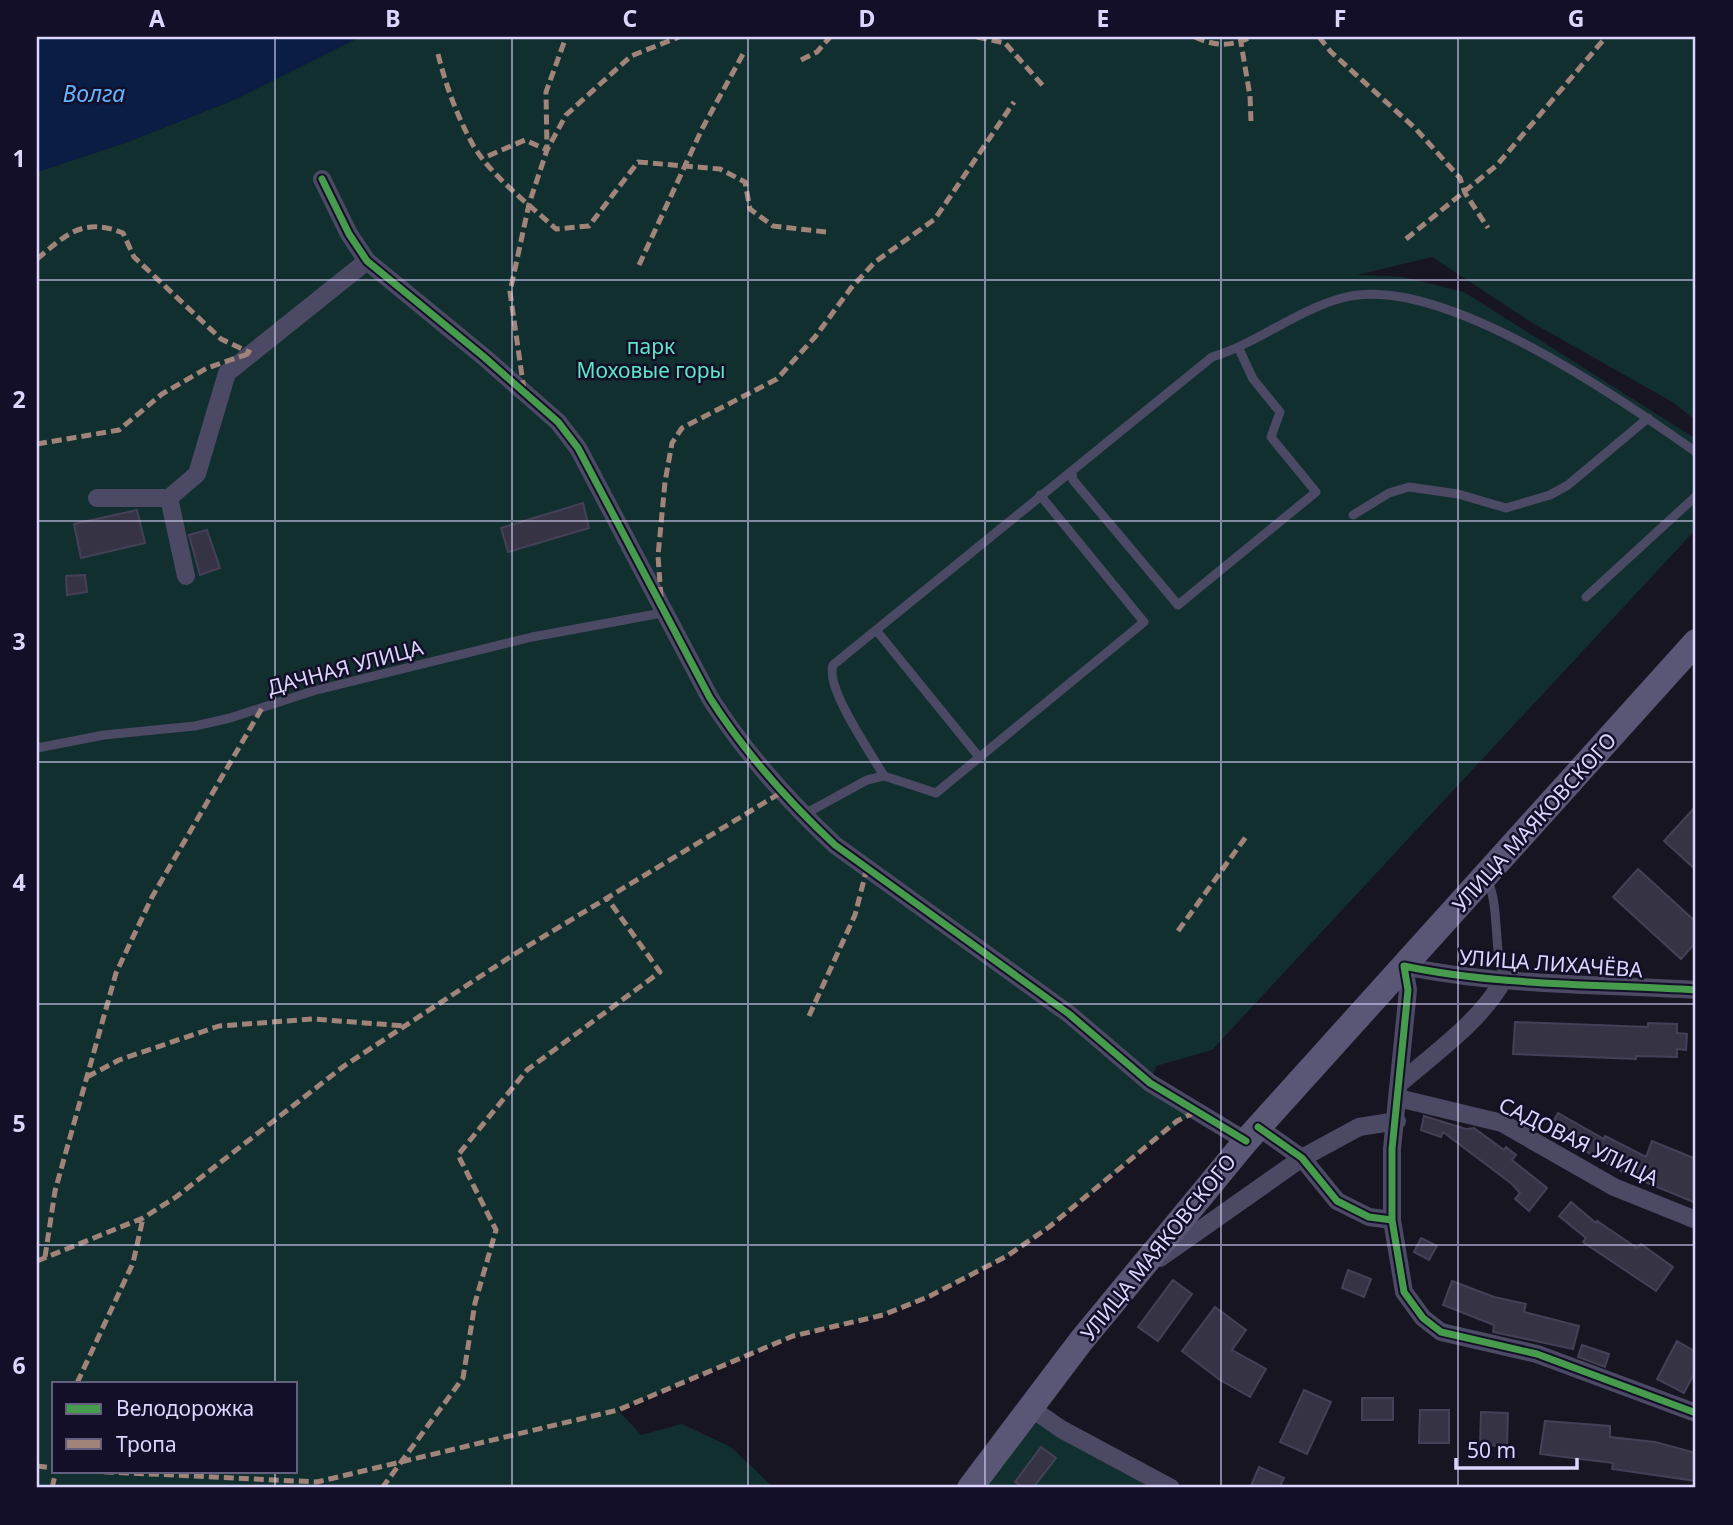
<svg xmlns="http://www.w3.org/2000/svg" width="1733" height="1525" font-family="'Noto Sans',sans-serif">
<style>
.green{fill:#122f30;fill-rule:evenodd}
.water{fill:#091d45}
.building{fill:#363344;stroke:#454057;stroke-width:2}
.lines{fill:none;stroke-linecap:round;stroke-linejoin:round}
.lane{stroke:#4b4963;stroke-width:9}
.street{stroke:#4b4963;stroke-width:18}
.secondary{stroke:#595676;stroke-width:26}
.quiet{stroke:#a18479;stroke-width:5;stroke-dasharray:10 5;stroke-linecap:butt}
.cycleway-casing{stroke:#140f28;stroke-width:11}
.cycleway{stroke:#469c4c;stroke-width:7}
.grid{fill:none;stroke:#dcd6ff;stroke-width:2;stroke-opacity:0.55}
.labels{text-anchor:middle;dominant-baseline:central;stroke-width:5;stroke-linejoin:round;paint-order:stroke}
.park-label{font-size:21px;fill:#5be6c6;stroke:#140f28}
.street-label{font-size:21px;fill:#dcd6ff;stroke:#140f28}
.water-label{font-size:23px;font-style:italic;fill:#64b4ff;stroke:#140f28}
.neatline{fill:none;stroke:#dcd6ff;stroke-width:2.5}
.grid-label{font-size:23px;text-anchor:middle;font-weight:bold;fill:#dcd6ff}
</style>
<rect width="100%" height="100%" fill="#181522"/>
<path class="green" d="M 360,37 L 1696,37 L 1696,421 L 1674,403 L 1531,322 L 1432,257 L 1357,275 L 1403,277 L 1464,292 L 1696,439 L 1696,529 L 1212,1050 L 1156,1066 L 1150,1083 L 1197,1111 L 1154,1141 L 1049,1227 L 1007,1256 L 930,1296 L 883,1315 L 793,1336 L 618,1410 L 641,1435 L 682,1424 L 731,1447 L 774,1488 L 37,1488 L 37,172 L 125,143 L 236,99 ZM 54,1383 L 296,1383 L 296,1471 L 54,1471 Z
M 1031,1408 L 1171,1488 L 970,1488 Z"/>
<path class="water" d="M 37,37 L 360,37 L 236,99 L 125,143 L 37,172 Z"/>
<path class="building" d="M 583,503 L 589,528 L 508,552 L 501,528 Z
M 137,510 L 145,543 L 81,558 L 74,524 Z
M 207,530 L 220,568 L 200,575 L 189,535 Z
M 85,575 L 87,592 L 67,595 L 66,576 Z
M 1696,806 L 1696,870 L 1664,841 Z
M 1638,869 L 1696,922 L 1696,942 L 1681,959 L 1613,897 Z
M 1515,1022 L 1648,1027 L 1648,1023 L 1677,1024 L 1677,1033 L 1687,1034 L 1686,1050 L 1677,1049 L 1677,1057 L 1636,1056 L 1636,1059 L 1513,1054 Z
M 1558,1113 L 1604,1139 L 1605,1136 L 1646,1157 L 1652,1141 L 1696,1159 L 1696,1203 L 1628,1175 L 1548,1130 Z
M 1424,1116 L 1466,1129 L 1474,1128 L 1504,1150 L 1506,1147 L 1516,1155 L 1512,1160 L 1547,1188 L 1529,1211 L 1515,1199 L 1520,1193 L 1512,1184 L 1443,1132 L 1441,1137 L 1421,1130 Z
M 1571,1202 L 1596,1223 L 1597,1221 L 1637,1248 L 1641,1244 L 1673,1267 L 1656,1291 L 1583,1242 L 1586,1238 L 1559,1216 Z
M 1421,1238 L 1437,1246 L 1429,1260 L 1414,1252 Z
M 1348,1270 L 1371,1279 L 1364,1297 L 1342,1288 Z
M 1173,1280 L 1192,1294 L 1158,1341 L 1138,1327 Z
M 1452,1281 L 1494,1297 L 1526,1304 L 1524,1312 L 1579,1326 L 1573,1349 L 1493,1332 L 1494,1325 L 1443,1305 Z
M 1215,1307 L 1246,1330 L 1232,1350 L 1266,1369 L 1250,1397 L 1220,1380 L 1182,1351 Z
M 1677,1341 L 1696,1352 L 1696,1370 L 1684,1393 L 1657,1379 Z
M 1582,1345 L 1609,1354 L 1605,1367 L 1578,1357 Z
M 1304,1390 L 1331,1402 L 1307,1454 L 1280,1442 Z
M 1362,1398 L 1393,1398 L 1393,1420 L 1362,1420 Z
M 1420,1410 L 1449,1410 L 1449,1443 L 1419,1443 Z
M 1481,1412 L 1508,1413 L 1507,1446 L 1480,1445 Z
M 1545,1421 L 1610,1426 L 1610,1437 L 1655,1442 L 1696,1453 L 1696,1481 L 1612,1469 L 1613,1463 L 1540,1454 Z
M 1041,1447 L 1056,1458 L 1033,1488 L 1024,1488 L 1015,1482 Z
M 1259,1467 L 1284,1478 L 1279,1488 L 1250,1488 Z"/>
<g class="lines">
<path class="lane" d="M 1072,472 L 1073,480 L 1178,605 L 1316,492 L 1271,437 L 1280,412 L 1253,379 L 1239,349
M 1353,515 L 1389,493 L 1409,487 L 1458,494 L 1506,508 L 1550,495 L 1568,485 L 1648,418
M 1586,597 L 1696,496
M 876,630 L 979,757
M 37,748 L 104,735 L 195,726 L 230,718 L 313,691 L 532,637 L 662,613
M 884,776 C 871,753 825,688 833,665 L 1212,357 C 1258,343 1295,311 1342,298 C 1438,271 1619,398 1696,452
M 803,815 L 867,780 L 884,776 L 936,793 L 1144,622 L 1040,495
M 1488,880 C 1500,912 1493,947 1504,979"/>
<path class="street" d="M 322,179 L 349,234 L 367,261 L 484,357 L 558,422 L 578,448 L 710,698 C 745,753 788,801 835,845 L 1069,1014 L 1150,1083 L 1246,1141
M 97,498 L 169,498 L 197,474 L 227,373 L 367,261
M 169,498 L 186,576
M 1399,1084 C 1435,1053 1481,1021 1504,979
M 1398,1098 L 1502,1123 L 1614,1187 L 1696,1220
M 1258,1127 L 1302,1158 L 1337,1201 L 1369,1217 L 1392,1220 L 1404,1292 L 1423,1318 L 1441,1332 L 1537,1354 L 1696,1413
M 1392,1220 L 1392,1149 L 1408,990 L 1404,966 C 1498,986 1600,984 1696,990
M 1160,1258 L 1302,1158 L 1359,1127 L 1397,1121
M 1031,1408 L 1061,1429 L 1171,1488"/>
<path class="secondary" d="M 970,1488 L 1081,1341 L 1246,1141 L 1696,642"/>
<path class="quiet" d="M 977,37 L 1005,43 L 1045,88
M 1195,37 C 1214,46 1231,47 1251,37
M 1240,37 L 1250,96 L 1251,121
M 1319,37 L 1331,52 L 1416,129 L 1460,178 L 1465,193 L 1488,228
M 438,54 C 446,86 457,116 473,145 C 492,177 529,204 556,229 L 589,226 L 638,162 L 720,169 L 745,182 L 750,209 L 773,226 L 826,232
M 801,60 L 817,52 L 830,37
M 488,156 L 525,140 L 547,150 L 546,92 L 566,37
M 1406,239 L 1497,165 L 1606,37
M 37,259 C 67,234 83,217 123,233 L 134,257 L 221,339 L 251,353
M 639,265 L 702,129 L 743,54
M 524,390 L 510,292 L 529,204 L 547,150 L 566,115 L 631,56 L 679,37
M 37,444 L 119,430 L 162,394 L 207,368 L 251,353
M 661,597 L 658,556 L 665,482 L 672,443 L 682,428 L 777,379 L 815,337 L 851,288 L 875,262 L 935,219 L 1014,102
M 1178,931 L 1248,834
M 809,1016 L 855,915 L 867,868
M 87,1077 L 119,1060 L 219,1026 L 313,1019 L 405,1026
M 45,1257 L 55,1191 L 116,973 L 152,897 L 262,708
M 37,1261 L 143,1218 L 176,1197 L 344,1066 L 513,955 L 782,792
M 77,1383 L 133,1263 L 143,1218
M 37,1466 L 54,1468
M 89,1471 L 317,1482 L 618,1410 L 793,1336 L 883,1315 L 930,1296 L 1007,1256 L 1049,1227 L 1177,1121 L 1197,1111
M 52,1488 L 56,1471
M 382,1488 L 463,1378 L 475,1303 L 496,1230 L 458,1155 L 527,1070 L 660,972 L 607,898"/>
<defs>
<path id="cycleway" d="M 322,179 L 349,234 L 367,261 L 484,357 L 558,422 L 578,448 L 710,698 C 745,753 788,801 835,845 L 1069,1014 L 1150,1083 L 1246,1141
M 1258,1127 L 1302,1158 L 1337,1201 L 1369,1217 L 1392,1220 L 1404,1292 L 1423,1318 L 1441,1332 L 1537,1354 L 1696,1413
M 1392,1220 L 1392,1149 L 1408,990 L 1404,966 C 1498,986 1600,984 1696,990"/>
</defs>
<use href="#cycleway" class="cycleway-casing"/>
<use href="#cycleway" class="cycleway"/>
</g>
<path class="grid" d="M 275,37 L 275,1383M 512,37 L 512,1488M 748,37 L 748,1488M 985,37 L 985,1488M 1221,37 L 1221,1488M 1458,37 L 1458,1488M 37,280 L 1696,280M 37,521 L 1696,521M 37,762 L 1696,762M 37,1004 L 1696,1004M 37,1245 L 1696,1245M 275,1471 L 275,1488"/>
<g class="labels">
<g class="park-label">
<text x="651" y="346">парк<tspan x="651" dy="24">Моховые горы</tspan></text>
</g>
<g class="street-label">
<text transform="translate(345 667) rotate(-15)">ДАЧНАЯ УЛИЦА</text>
<text transform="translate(1534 822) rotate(-48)">УЛИЦА МАЯКОВСКОГО</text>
<text transform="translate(1551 963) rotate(4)">УЛИЦА ЛИХАЧЁВА</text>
<text transform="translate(1579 1141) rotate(26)">САДОВАЯ УЛИЦА</text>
<text transform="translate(1158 1247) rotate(-51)">УЛИЦА МАЯКОВСКОГО</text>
</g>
<g class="water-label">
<text x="94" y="93">Волга</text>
</g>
</g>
<rect width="1733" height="1525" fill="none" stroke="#140f28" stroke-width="77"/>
<rect x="52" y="1382" width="245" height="91" fill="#140f28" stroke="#645f7e" stroke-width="2"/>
<rect x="66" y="1404" width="35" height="10" fill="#469c4c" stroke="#645f7e" stroke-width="2"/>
<text x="116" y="1416" font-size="21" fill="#dcd6ff">Велодорожка</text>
<rect x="66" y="1439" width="35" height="10" fill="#a18479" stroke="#645f7e" stroke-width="2"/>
<text x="116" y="1452" font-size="21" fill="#dcd6ff">Тропа</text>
<path d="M1456 1458v10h121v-10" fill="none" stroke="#dcd6ff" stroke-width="3.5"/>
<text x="1467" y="1458" font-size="21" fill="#dcd6ff" stroke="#140f28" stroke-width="5" paint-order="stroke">50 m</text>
<rect x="38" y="38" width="1656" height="1448" class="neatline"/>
<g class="grid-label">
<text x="157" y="27">A</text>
<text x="393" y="27">B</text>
<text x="630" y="27">C</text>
<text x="867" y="27">D</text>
<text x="1103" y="27">E</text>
<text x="1340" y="27">F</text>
<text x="1576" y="27">G</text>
<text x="19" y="167">1</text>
<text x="19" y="408">2</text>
<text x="19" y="650">3</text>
<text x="19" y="891">4</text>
<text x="19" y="1132">5</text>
<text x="19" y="1374">6</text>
</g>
</svg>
